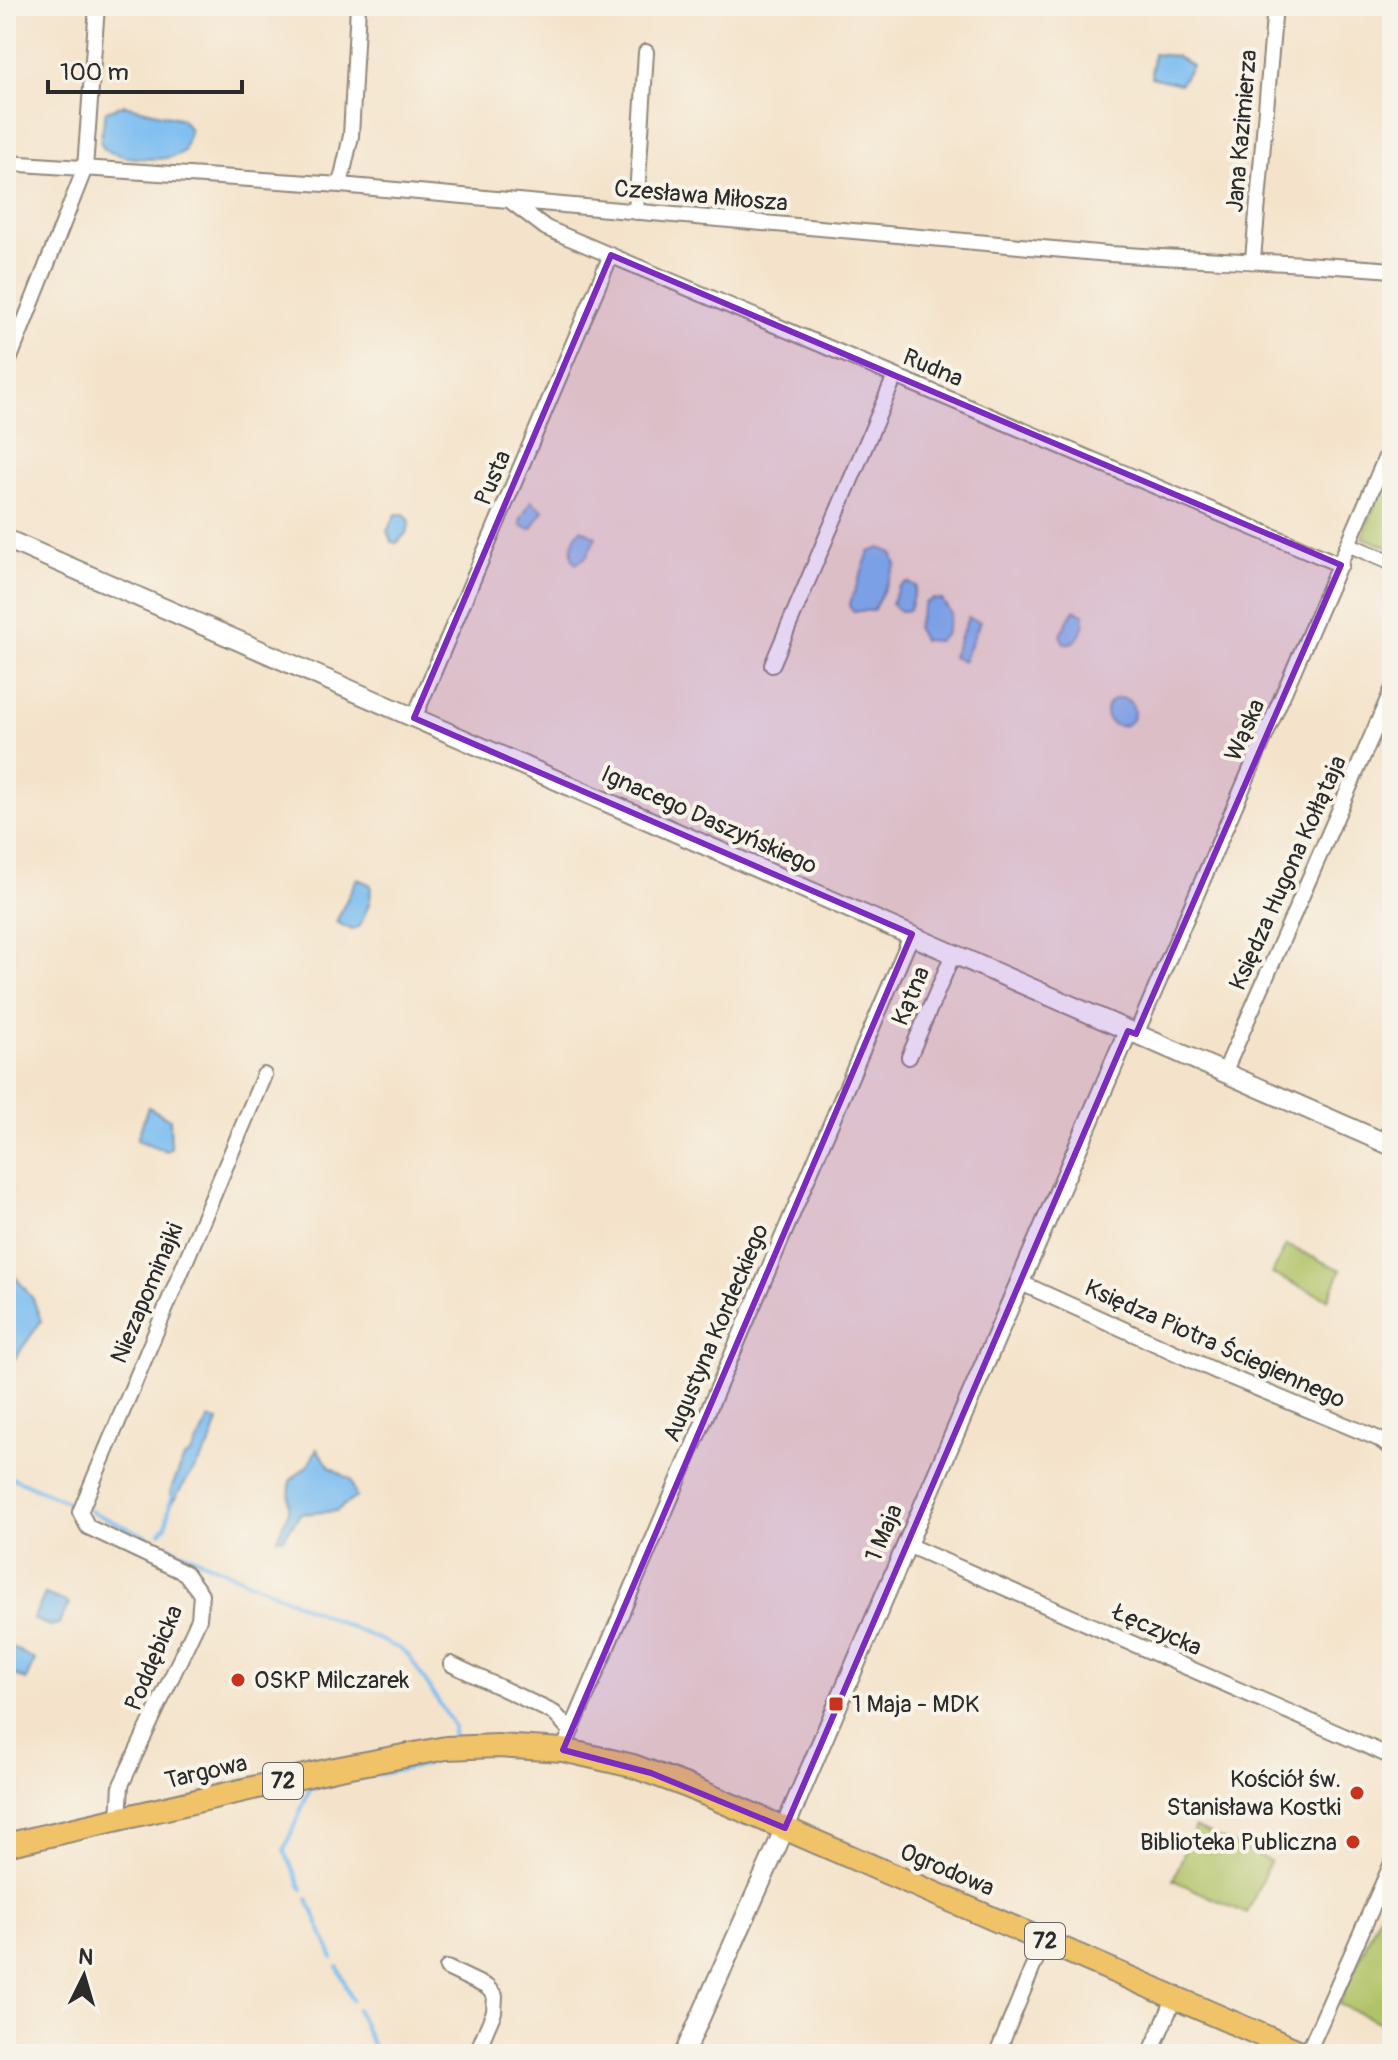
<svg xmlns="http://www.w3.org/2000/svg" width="1398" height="2060" font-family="Pangolin,sans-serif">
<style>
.green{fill:#b1c367;stroke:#6e7749;stroke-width:2}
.water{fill:#7cbdf1;stroke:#54748e;stroke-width:2}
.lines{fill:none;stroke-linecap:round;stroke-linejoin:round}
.stream{stroke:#7cbdf1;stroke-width:4}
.minor-casing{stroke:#90877a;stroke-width:18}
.tertiary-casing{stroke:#90877a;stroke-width:22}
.primary-casing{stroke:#90877a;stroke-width:26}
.minor{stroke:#fff;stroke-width:14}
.tertiary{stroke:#fff;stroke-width:18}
.primary{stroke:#f1c369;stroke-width:22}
.marked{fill:#7b2cbf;fill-opacity:0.2;stroke:#7b2cbf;stroke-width:6;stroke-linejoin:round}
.poi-dot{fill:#c8321e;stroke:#f7f3e8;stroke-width:3}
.labels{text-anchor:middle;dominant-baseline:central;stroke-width:8;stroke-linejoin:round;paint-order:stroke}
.shield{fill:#f7f3e8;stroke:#686764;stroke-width:2}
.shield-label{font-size:22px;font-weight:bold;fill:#2b2b2b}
.street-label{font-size:24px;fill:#2b2b2b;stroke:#f7f3e8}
.poi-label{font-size:24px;fill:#2b2b2b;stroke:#f7f3e8;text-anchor:start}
</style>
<rect width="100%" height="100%" fill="#f7f3e8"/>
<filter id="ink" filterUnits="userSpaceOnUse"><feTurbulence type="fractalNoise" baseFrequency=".0125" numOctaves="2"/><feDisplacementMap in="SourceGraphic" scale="16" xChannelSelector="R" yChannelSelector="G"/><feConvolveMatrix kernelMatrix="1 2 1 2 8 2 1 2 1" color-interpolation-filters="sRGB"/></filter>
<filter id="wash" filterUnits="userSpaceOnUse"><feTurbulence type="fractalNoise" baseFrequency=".006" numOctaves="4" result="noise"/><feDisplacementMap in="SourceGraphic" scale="32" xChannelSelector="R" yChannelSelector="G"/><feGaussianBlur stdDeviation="1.8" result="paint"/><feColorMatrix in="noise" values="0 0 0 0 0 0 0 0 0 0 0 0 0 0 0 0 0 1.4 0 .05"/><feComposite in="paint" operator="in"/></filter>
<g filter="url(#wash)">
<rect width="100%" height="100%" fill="#f4e3ca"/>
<path class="green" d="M 1392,464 L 1392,549 L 1362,537 Z
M 1286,1245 L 1341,1270 L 1328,1299 L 1272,1274 Z
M 1195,1827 L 1270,1861 L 1247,1914 L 1173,1880 Z
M 1392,1886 L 1392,2028 L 1339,2004 Z"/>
<path class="water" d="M 1153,54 L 1176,56 L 1192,66 L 1180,84 L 1151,77 Z
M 124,105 L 182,119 L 190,130 L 184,151 C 168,164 121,159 104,149 L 100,141 L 106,111 Z
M 531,501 L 543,510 L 532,529 L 522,527 L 520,521 Z
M 396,514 L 404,514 L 410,521 L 407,532 L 397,543 L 392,542 L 387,531 Z
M 581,529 L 596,537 L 587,556 L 576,564 C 568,556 572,537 581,529 Z
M 880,548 L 892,553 L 896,565 L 873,611 L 853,611 L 849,606 L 869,552 Z
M 907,582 L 916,586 L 909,610 L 900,611 L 891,604 L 899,587 Z
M 933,599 L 942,600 L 951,614 L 945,635 L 937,641 L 923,640 L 916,627 L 925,603 Z
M 1074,610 L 1084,614 C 1085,627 1079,646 1064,643 L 1060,635 Z
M 968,618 L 980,622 L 963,661 L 952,657 Z
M1106 712a14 14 0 1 1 28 0a14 14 0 1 1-28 0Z
M 357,878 L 371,885 L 370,901 L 360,926 L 352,930 L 336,922 Z
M 148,1107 L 170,1119 L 171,1149 L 166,1151 L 137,1140 Z
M 6,1265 L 33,1299 L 41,1321 L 11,1364 L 6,1364 Z
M 209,1419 L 218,1421 L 209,1447 L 172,1502 L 170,1492 L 184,1458 L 191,1454 Z
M 317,1449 L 330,1467 L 351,1480 L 356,1497 L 336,1511 L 300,1514 L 284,1537 L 277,1538 L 289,1511 L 290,1481 L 309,1464 Z
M 45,1594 L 69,1603 L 59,1624 L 50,1626 L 33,1619 Z
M 8,1645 L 35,1660 L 26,1680 L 6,1671 Z"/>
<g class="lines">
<path class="stream" d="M 6,1475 L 69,1503
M 90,1511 L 400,1649 L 409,1656 L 454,1726 L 453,1734
M 160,1532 L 166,1526 L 171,1497
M 302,1889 L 284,1850 L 310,1788 L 426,1765
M 307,1898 L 333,1958
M 338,1967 L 352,2000
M 357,2009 L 376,2054"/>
</g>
</g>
<g filter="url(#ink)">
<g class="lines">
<defs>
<path id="minor" d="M 6,163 L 340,185 L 1109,254 C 1204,260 1298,262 1392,270
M 340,185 L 351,136 L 358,6
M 513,203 L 546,228 L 1341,565
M 636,212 L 646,52
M 1253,259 L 1275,6
M 6,368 L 85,168 L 97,6
M 1350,545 L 1392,563
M 772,665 L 895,376
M 414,718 L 611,255
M 1136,1034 L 1392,443
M 909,1057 L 954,952
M 1224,1073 L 1392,690
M 1384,1142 L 1392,1125
M 1019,1282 L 1218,1372 L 1379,1439 L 1392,1449
M 905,1544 L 1392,1757
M 451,1664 L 554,1713 L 570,1730
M 563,1750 L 912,934
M 119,1819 L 121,1785 L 199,1619 L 201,1594 L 185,1573 L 88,1527 L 80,1512 L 264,1075
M 447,1968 L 487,1987 L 495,1996 L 494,2012 L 476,2054
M 997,2054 L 1044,1940
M 1150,2054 L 1175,1997
M 1307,2054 L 1392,1863"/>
<path id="tertiary" d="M 6,539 L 1392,1146
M 684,2054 L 777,1846 L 1128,1031"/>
<path id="primary" d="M 6,1845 L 335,1769 L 446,1748 L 497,1746 L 563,1750 L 633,1766 L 687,1786 L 1305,2054"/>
</defs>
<use href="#minor" class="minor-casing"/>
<use href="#tertiary" class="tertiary-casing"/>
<use href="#primary" class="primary-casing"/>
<use href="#minor" class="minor"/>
<use href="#tertiary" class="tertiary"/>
<use href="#primary" class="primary"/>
</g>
</g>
<path class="marked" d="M 611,255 L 1341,565 L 1136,1034 L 1128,1031 L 785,1828 L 651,1773 L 563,1750 L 912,934 L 414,718 Z"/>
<g class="poi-dot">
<circle cx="238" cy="1680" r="8"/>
<rect x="828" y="1696" width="16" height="16" rx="4"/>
<circle cx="1357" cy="1793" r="8"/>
<circle cx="1353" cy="1842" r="8"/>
</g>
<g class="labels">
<g class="shield">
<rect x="263" y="1763" width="40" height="36" rx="6"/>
<rect x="1025" y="1923" width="40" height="36" rx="6"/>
</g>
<g class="shield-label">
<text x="283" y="1781">72</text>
<text x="1045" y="1941">72</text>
</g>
<g class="street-label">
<text transform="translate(1242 131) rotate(-85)">Jana Kazimierza</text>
<text transform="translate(701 196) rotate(5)">Czesława Miłosza</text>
<text transform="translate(933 368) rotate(23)">Rudna</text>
<text transform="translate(493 478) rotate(-67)">Pusta</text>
<text transform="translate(1245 730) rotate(-66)">Wąska</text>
<text transform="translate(709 820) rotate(24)">Ignacego Daszyńskiego</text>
<text transform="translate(1288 873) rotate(-66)">Księdza Hugona Kołłątaja</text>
<text transform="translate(911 996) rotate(-67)">Kątna</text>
<text transform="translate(147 1293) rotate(-67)">Niezapominajki</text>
<text transform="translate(716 1333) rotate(-67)">Augustyna Kordeckiego</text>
<text transform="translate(1215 1344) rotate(24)">Księdza Piotra Ściegiennego</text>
<text transform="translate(884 1533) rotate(-67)">1 Maja</text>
<text transform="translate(1157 1630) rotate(24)">Łęczycka</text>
<text transform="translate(154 1658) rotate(-67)">Poddębicka</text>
<text transform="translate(206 1772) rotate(-13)">Targowa</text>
<text transform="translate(947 1870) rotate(23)">Ogrodowa</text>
</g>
<g class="poi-label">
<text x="254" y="1680">OSKP Milczarek</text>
<text x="852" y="1704">1 Maja - MDK</text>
<text x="1341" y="1779" text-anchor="end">Kościół św.<tspan x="1341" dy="28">Stanisława Kostki</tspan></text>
<text x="1337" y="1842" text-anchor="end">Biblioteka Publiczna</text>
</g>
</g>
<rect width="1398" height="2060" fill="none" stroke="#f7f3e8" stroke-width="32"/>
<g transform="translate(84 1976) rotate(5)" stroke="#f7f3e8" stroke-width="6" paint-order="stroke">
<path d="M0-6L14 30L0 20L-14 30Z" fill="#2b2b2b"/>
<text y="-12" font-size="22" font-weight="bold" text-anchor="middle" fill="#2b2b2b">N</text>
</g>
<path d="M48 80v12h194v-12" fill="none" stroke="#2b2b2b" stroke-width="4"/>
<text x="60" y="80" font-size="24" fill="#2b2b2b" stroke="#f7f3e8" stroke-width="6" paint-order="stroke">100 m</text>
</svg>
